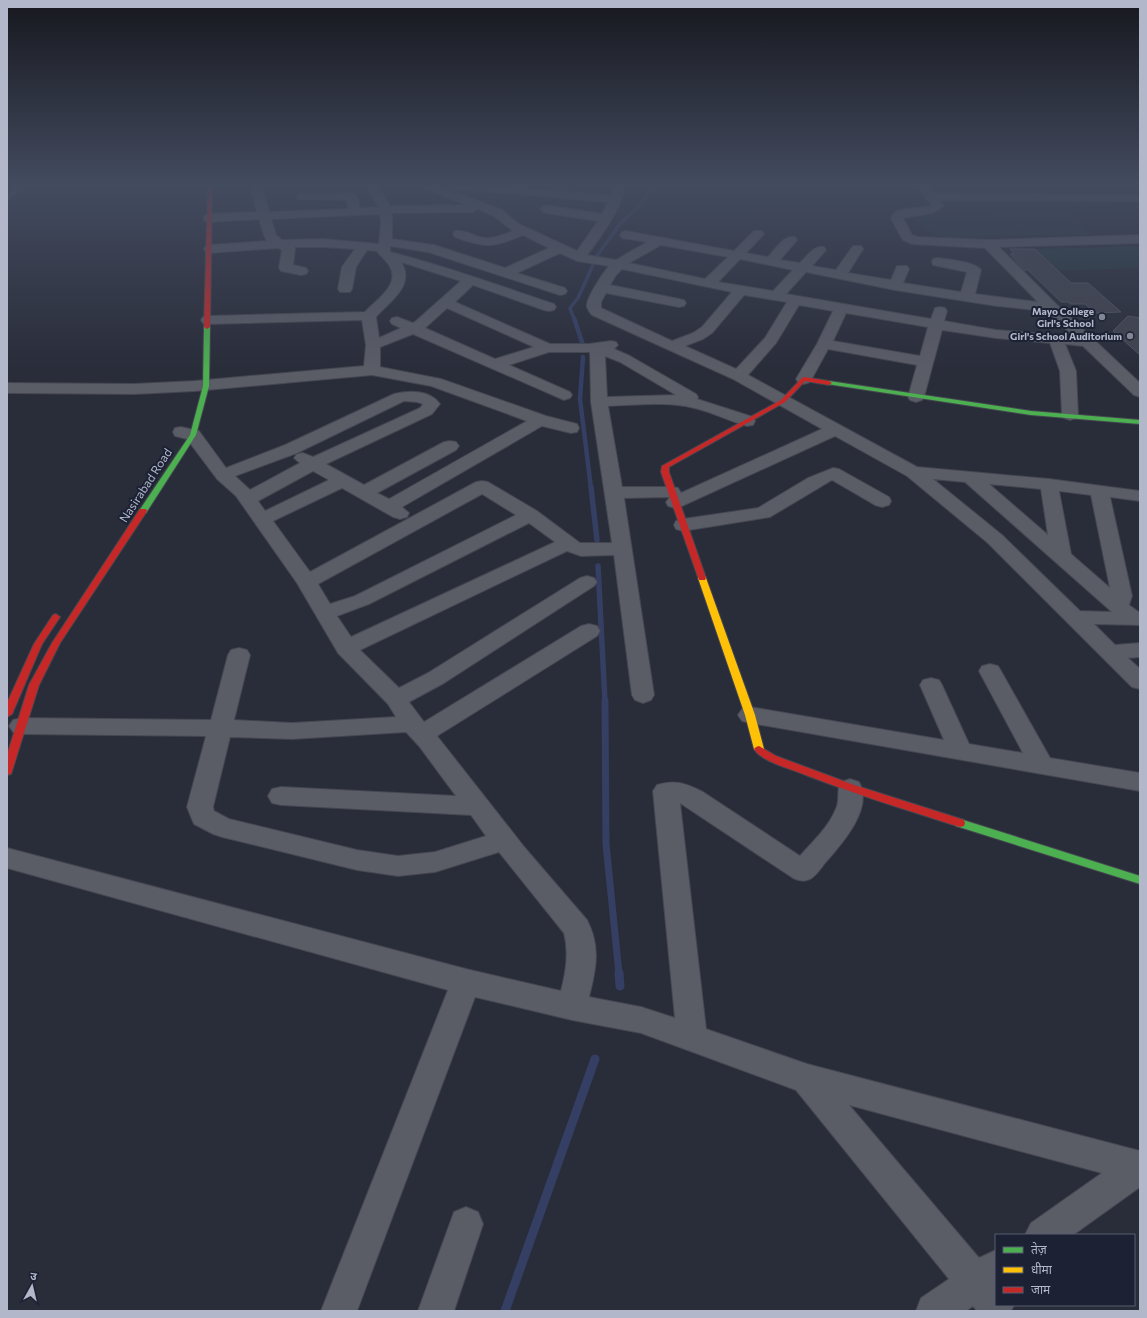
<svg xmlns="http://www.w3.org/2000/svg" width="1147" height="1318" font-family="Commissioner,'Noto Sans Devanagari',sans-serif">
<style>
.green{fill:#26363f}
.lines{fill:none;stroke-linecap:round;stroke-linejoin:round}
.stream-far4{stroke:#343f63;stroke-width:3.5}
.stream-far3{stroke:#343f63;stroke-width:4.5}
.stream-far2{stroke:#343f63;stroke-width:5.5}
.stream-far1{stroke:#343f63;stroke-width:7}
.stream{stroke:#343f63;stroke-width:9}
.building{fill:#40424e;stroke:#515460}
.lane-casing{stroke:#444750;stroke-width:2}
.street-casing{stroke:#444750;stroke-width:2}
.fast-casing{stroke:#444750;stroke-width:2}
.slow-casing{stroke:#444750;stroke-width:2}
.jam-casing{stroke:#444750;stroke-width:2}
.lane{fill:#5a5c66;fill-rule:evenodd}
.street{fill:#5a5c66;fill-rule:evenodd}
.fast{fill:#4caf50;fill-rule:evenodd}
.slow{fill:#ffc107;fill-rule:evenodd}
.jam{fill:#c62828;fill-rule:evenodd}
.poi-dot{fill:#838697;stroke:#1c2134;stroke-width:1.5}
.labels{text-anchor:middle;dominant-baseline:central;stroke-width:4;stroke-linejoin:round;paint-order:stroke}
.far-poi-label{font-size:10px;font-weight:bold;fill:#b3b7ca;stroke:#1c2134;text-anchor:end}
.street-label{font-size:12px;fill:#b3b7ca;stroke:#1c2134}
</style>
<rect width="100%" height="100%" fill="#292c39"/>
<path class="green" d="M 1067,212 L 1093,234 L 935,238 L 917,216 Z
M 1140,246 L 1140,268 L 1058,271 L 1035,249 Z"/>
<g class="lines">
<path class="stream-far4" d="M 596,257 L 620,224 L 640,205 L 654,186
M 574,319 L 570,308 L 578,298 L 593,265"/>
<path class="stream-far3" d="M 574,318 L 583,345
M 583,357 L 580,399 L 591,488"/>
<path class="stream-far2" d="M 591,487 L 597,540
M 598,566 L 605,702"/>
<path class="stream-far1" d="M 605,701 L 606,844 L 619,974"/>
<path class="stream" d="M 619,973 L 620,986
M 505,1311 L 595,1059"/>
</g>
<path class="building" d="M 1010,249 L 1035,249 L 1071,283 L 1088,283 L 1121,312 L 1095,313 L 1085,304 L 1070,304 L 1068,302 L 1061,302 L 1028,270 L 1024,270 L 1010,254 L 1014,254 Z
M 1128,316 L 1140,318 L 1140,355 L 1113,331 Z"/>
<g class="lines">
<defs>
<path id="lane" d="M 16,186 L 22,186 L 7,201 L 7,196 Z"/>
<path id="street" d="M 250,186 L 262,186 L 269,212 L 348,209 L 347,200 L 298,199 L 296,197 L 298,195 L 302,194 L 350,193 C 359,195 358,200 360,208 L 379,207 L 366,186 L 378,186 L 390,206 L 466,205 L 424,188 L 422,186 L 438,186 L 502,210 L 519,224 L 577,251 L 598,221 L 546,213 L 542,211 L 540,209 L 542,207 L 546,205 L 602,214 L 608,202 L 455,189 L 449,186 L 512,187 L 514,186 L 528,186 L 526,189 L 611,195 L 615,186 L 625,186 C 626,201 598,242 587,255 L 616,260 L 647,242 L 622,238 L 620,235 L 622,232 L 626,231 L 734,251 L 754,231 L 762,231 L 764,234 L 746,253 L 768,257 C 775,250 784,234 795,237 L 797,240 L 780,260 L 800,263 C 807,256 814,245 824,247 L 826,250 L 812,266 L 836,270 L 853,246 L 861,246 L 863,249 L 848,273 L 891,280 L 897,266 L 907,266 L 909,269 L 903,283 L 961,292 L 967,272 L 933,265 L 932,262 L 933,259 L 938,258 C 949,260 974,261 981,270 L 975,294 L 1038,302 L 985,248 L 912,244 L 903,240 L 901,237 L 891,218 C 896,204 921,211 932,205 L 916,186 L 928,186 L 934,193 L 1140,195 L 1140,201 L 940,200 L 944,206 L 933,213 L 903,218 L 912,235 L 918,237 L 989,240 L 1140,235 L 1140,243 L 999,247 L 1056,304 L 1140,383 L 1140,397 L 1134,395 L 1083,346 L 1065,344 L 1076,371 L 1078,415 L 1076,418 L 1070,420 L 1064,418 L 1062,415 L 1060,371 L 1050,343 L 996,338 L 942,330 L 924,397 L 922,400 L 916,402 L 910,400 L 908,397 L 917,365 L 828,349 L 810,382 L 804,384 L 798,382 L 796,379 L 817,344 L 833,311 L 799,305 L 776,343 L 748,375 L 917,467 L 1049,479 L 1140,491 L 1140,501 L 1110,497 L 1132,596 L 1129,605 L 1140,613 L 1140,625 L 1094,624 L 1115,645 L 1140,643 L 1140,657 L 1128,658 L 1140,669 L 1140,689 L 1132,687 L 988,543 L 907,476 L 835,436 L 682,506 L 675,508 L 668,506 L 666,502 L 670,497 L 624,498 L 654,695 L 651,700 L 643,703 L 635,700 L 632,695 L 614,555 L 581,556 L 567,551 L 360,650 L 399,688 L 428,673 L 580,578 L 587,576 L 594,578 L 597,582 L 594,586 L 444,683 L 409,702 L 424,722 L 581,626 L 589,624 L 597,626 L 600,631 L 597,636 L 437,736 L 525,848 L 587,920 C 601,947 596,969 589,997 L 641,1007 L 675,1018 L 653,791 L 657,785 C 675,779 687,784 703,792 L 800,856 C 813,841 830,826 837,806 C 840,797 836,790 841,782 L 850,779 L 859,782 C 874,808 842,844 825,863 C 821,868 816,876 810,879 C 804,882 799,881 793,878 L 680,803 L 706,1029 L 807,1064 L 1140,1151 L 1140,1187 L 1073,1235 L 1025,1235 L 1031,1223 L 1102,1173 L 849,1105 L 979,1258 L 996,1250 L 996,1305 L 1014,1305 L 1011,1311 L 977,1311 L 973,1306 L 966,1311 L 916,1311 L 921,1298 L 949,1279 L 796,1090 L 641,1033 L 572,1020 L 475,997 L 357,1311 L 321,1311 L 448,990 L 7,868 L 7,848 L 466,969 L 561,991 C 566,971 569,953 564,933 L 499,852 L 435,872 L 398,876 L 357,870 L 222,837 L 213,834 L 194,824 L 187,807 L 206,736 L 21,734 L 13,732 L 9,726 L 13,720 L 21,718 L 211,720 L 228,655 L 231,650 L 239,648 L 247,650 L 250,655 L 234,720 L 292,723 L 396,717 L 388,704 L 338,653 L 297,583 L 236,496 L 217,479 L 187,439 L 175,436 L 173,432 L 175,428 L 181,427 L 199,431 L 226,468 L 285,445 L 394,394 C 410,390 430,390 440,404 L 432,414 L 326,464 L 364,485 L 444,442 L 450,441 L 456,442 L 459,446 L 456,450 L 377,493 L 389,499 L 527,421 L 431,386 L 372,375 L 195,391 L 134,394 L 7,393 L 7,383 L 134,384 L 195,381 L 364,366 L 366,345 L 362,320 L 208,324 L 203,323 L 201,320 L 203,317 L 208,316 L 365,312 C 376,300 402,284 389,265 C 386,260 381,257 377,251 L 367,250 L 356,267 L 352,289 L 350,292 L 340,292 L 338,289 L 342,267 L 355,249 L 323,247 L 294,247 L 295,249 L 293,265 L 306,268 L 308,271 L 306,274 L 301,275 L 281,271 L 279,268 L 282,250 L 278,248 L 210,253 L 206,252 L 204,249 L 206,246 L 210,245 L 267,241 L 264,235 L 259,219 L 209,222 L 205,221 L 203,218 L 205,215 L 209,214 L 257,212 ZM 478,209 L 494,216 L 513,231 C 504,234 495,239 485,238 C 475,237 465,229 455,231 L 453,234 L 455,237 C 485,248 493,248 523,235 L 549,248 L 505,268 L 434,245 L 392,239 L 392,213 L 473,212 ZM 380,214 L 381,223 L 379,244 L 323,239 L 282,240 L 276,235 L 271,219 ZM 661,245 L 728,257 L 705,279 L 629,263 ZM 390,246 L 428,252 L 560,295 L 565,294 L 567,291 L 565,288 L 517,273 L 560,253 L 577,261 L 609,266 C 604,272 585,299 587,307 C 588,310 590,313 592,315 L 733,379 L 822,429 L 681,493 L 678,488 L 672,487 L 622,487 L 608,406 C 636,405 667,401 694,408 C 712,412 729,421 747,426 L 753,425 L 755,421 L 753,417 L 697,399 L 698,397 L 696,394 L 630,356 L 614,349 L 618,345 L 616,342 L 611,341 L 589,344 L 550,344 L 455,302 L 473,285 L 544,310 L 549,311 L 554,310 L 556,307 L 554,304 C 500,286 446,266 390,252 ZM 740,259 L 793,270 L 773,291 L 718,282 ZM 401,262 L 461,281 L 416,321 L 413,323 L 397,317 L 392,318 L 390,321 L 392,324 L 401,328 L 379,338 L 376,317 C 390,301 416,285 401,262 ZM 622,269 L 732,292 L 702,327 L 693,333 L 672,341 L 601,308 L 601,302 L 606,293 L 679,307 L 684,306 L 686,303 L 684,300 L 679,299 L 610,285 L 616,275 ZM 806,272 L 895,290 L 997,306 L 1047,311 L 1073,336 L 996,330 L 944,321 L 947,311 L 945,308 L 940,307 L 935,308 L 931,319 L 786,294 ZM 744,295 L 787,302 L 765,338 L 736,369 L 685,346 L 703,339 L 712,333 ZM 447,308 L 534,347 L 495,359 L 425,328 ZM 846,313 L 928,327 L 920,356 L 833,341 ZM 413,334 L 564,400 L 570,398 L 572,395 L 570,392 L 509,365 L 549,352 L 590,352 L 591,402 L 612,543 L 580,543 L 537,511 L 488,482 L 482,481 L 476,482 L 310,572 L 273,521 L 342,488 L 393,517 L 400,519 L 407,517 L 409,513 L 402,507 L 542,426 L 571,433 L 577,432 L 579,428 L 577,424 L 546,416 L 441,379 L 380,367 L 380,347 ZM 605,356 L 620,362 L 676,395 L 607,397 ZM 404,401 L 417,402 L 423,404 L 420,408 L 313,457 L 303,453 L 297,454 L 294,458 L 300,463 L 250,490 L 235,476 L 297,453 ZM 313,471 L 329,480 L 265,511 L 258,501 ZM 933,479 L 965,482 L 1112,612 L 1080,611 L 1002,535 ZM 989,484 L 1041,489 L 1048,535 ZM 1059,491 L 1091,495 L 1110,588 L 1071,554 ZM 482,494 L 516,515 L 355,596 L 330,604 L 318,584 ZM 529,523 L 555,542 L 351,637 L 337,616 L 369,604 ZM 406,732 L 419,746 L 456,796 L 281,787 L 272,789 L 268,796 L 272,803 L 281,805 L 471,815 L 486,836 L 435,852 L 398,856 L 357,850 L 229,819 L 214,811 L 213,807 L 230,737 L 292,739 Z
M 833,468 L 839,469 L 889,497 L 891,501 L 889,505 L 882,507 L 875,505 L 832,480 L 770,517 L 683,531 L 676,529 L 674,525 L 676,521 L 683,519 L 758,508 L 808,478 Z
M 990,664 L 998,666 L 1001,671 L 1050,758 L 1140,773 L 1140,791 L 750,723 L 742,721 L 738,715 L 742,709 L 750,707 L 944,740 L 920,685 L 923,680 L 931,678 L 939,680 L 942,685 L 969,744 L 1023,753 L 979,671 L 982,666 Z
M 466,1207 L 478,1212 L 483,1224 L 454,1311 L 418,1311 L 454,1212 Z"/>
<path id="fast" d="M 207,325 L 210,327 L 209,386 L 196,435 L 146,513 L 140,513 L 139,511 L 190,435 L 203,386 L 204,327 Z
M 829,381 L 1031,411 L 1140,420 L 1140,424 L 1031,415 L 827,384 L 827,382 Z
M 960,819 L 1140,876 L 1140,884 L 956,826 L 955,823 L 956,820 Z"/>
<path id="slow" d="M 699,576 L 705,576 L 706,578 L 755,715 L 764,749 L 762,751 L 756,751 L 754,749 L 745,715 L 698,578 Z"/>
<path id="jam" d="M 208,186 L 212,186 L 210,327 L 207,329 L 204,327 Z
M 804,377 L 829,381 L 832,383 L 829,385 L 805,381 L 785,402 L 669,467 L 669,472 L 706,578 L 705,580 L 699,580 L 661,472 L 662,466 L 781,400 L 802,378 Z
M 140,509 L 146,509 L 147,511 L 60,643 L 39,685 L 12,771 L 11,774 L 7,775 L 7,755 L 29,685 L 52,643 Z
M 56,614 L 60,617 L 42,644 L 12,714 L 7,717 L 7,703 L 34,644 L 53,615 Z
M 759,746 L 776,756 L 854,785 L 964,820 L 965,823 L 964,826 L 960,827 C 907,810 854,794 803,774 C 789,768 762,762 754,749 L 756,747 Z"/>
</defs>
<use href="#lane" class="lane-casing"/>
<use href="#street" class="street-casing"/>
<use href="#fast" class="fast-casing"/>
<use href="#slow" class="slow-casing"/>
<use href="#jam" class="jam-casing"/>
<use href="#lane" class="lane"/>
<use href="#street" class="street"/>
<use href="#fast" class="fast"/>
<use href="#slow" class="slow"/>
<use href="#jam" class="jam"/>
</g>
<linearGradient id="sky" x2="0" y2="1"><stop stop-color="#17181f"/><stop offset="0.5" stop-color="#434b5f"/><stop offset="1" stop-color="#434b5f" stop-opacity="0"/></linearGradient>
<rect width="1147" height="370" fill="url(#sky)"/>
<g class="poi-dot">
<circle cx="1102" cy="317" r="4"/>
<circle cx="1130" cy="336" r="4"/>
</g>
<g class="labels">
<g class="far-poi-label">
<text x="1094" y="311">Mayo College<tspan x="1094" dy="12">Girl's School</tspan></text>
<text x="1122" y="336">Girl's School Auditorium</text>
</g>
<g class="street-label">
<text transform="translate(145 485) rotate(-57)">Nasirabad Road</text>
</g>
</g>
<rect width="1147" height="1318" fill="none" stroke="#b3b7ca" stroke-width="16"/>
<rect x="995" y="1234" width="140" height="72" fill="#1c2134" stroke="#585d70"/>
<rect x="1003" y="1247" width="20" height="6" fill="#4caf50" stroke="#585d70"/>
<text x="1031" y="1254" font-size="12" fill="#b3b7ca">तेज़</text>
<rect x="1003" y="1267" width="20" height="6" fill="#ffc107" stroke="#585d70"/>
<text x="1031" y="1274" font-size="12" fill="#b3b7ca">धीमा</text>
<rect x="1003" y="1287" width="20" height="6" fill="#c62828" stroke="#585d70"/>
<text x="1031" y="1294" font-size="12" fill="#b3b7ca">जाम</text>
<g transform="translate(32 1286) rotate(8)" stroke="#1c2134" stroke-width="3" paint-order="stroke">
<path d="M0-3L7 15L0 10L-7 15Z" fill="#b3b7ca"/>
<text y="-6" font-size="11" font-weight="bold" text-anchor="middle" fill="#b3b7ca">उ</text>
</g>
</svg>
